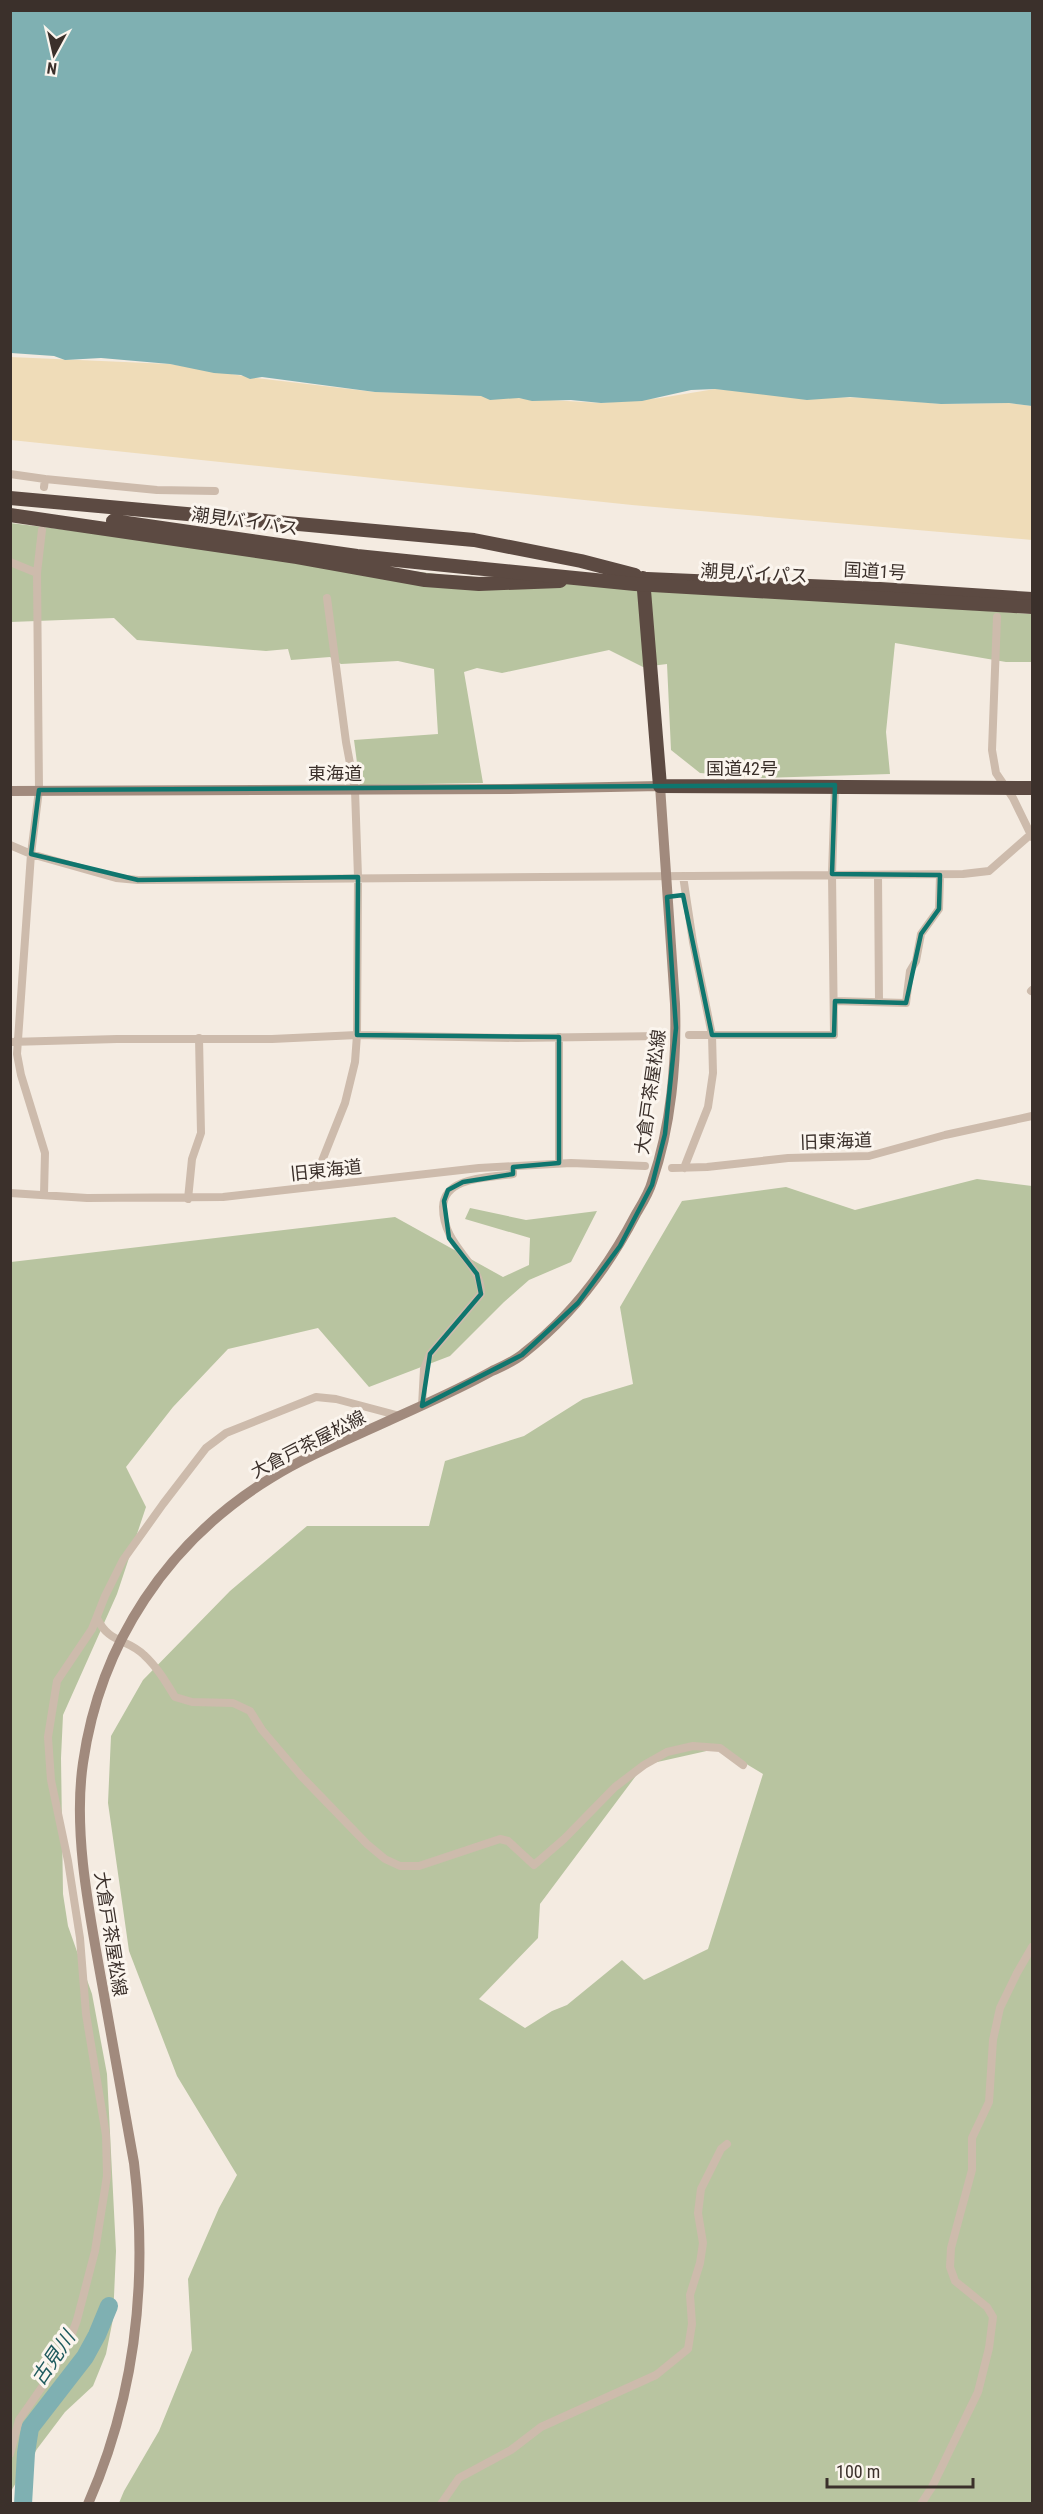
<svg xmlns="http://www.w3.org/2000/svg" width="1043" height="2514" font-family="'Roboto Condensed','Noto Sans JP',sans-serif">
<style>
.green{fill:#b8c4a0;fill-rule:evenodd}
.sand{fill:#efdcb8}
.water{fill:#7fb0b2}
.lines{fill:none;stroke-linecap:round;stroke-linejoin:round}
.river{stroke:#7fb0b2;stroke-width:18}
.street{stroke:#cdbbac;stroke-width:8}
.secondary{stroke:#a18a7d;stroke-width:10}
.highway{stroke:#5c4a42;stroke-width:14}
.highway-bridge{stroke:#5c4a42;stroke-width:14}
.marked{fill:none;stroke:#0f766e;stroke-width:4.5;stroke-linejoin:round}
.labels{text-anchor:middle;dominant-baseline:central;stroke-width:6;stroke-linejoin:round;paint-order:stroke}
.street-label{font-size:18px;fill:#3b302b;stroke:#fbf5ee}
.water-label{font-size:20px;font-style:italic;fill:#1f5a5e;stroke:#fbf5ee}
</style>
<rect width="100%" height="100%" fill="#f4ebe1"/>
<path class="green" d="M 10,523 L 445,575 L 1032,614 L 1032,662 L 1006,662 L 895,643 L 886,732 L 890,774 L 762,778 L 700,773 L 671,750 L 667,664 L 643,667 L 609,650 L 502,673 L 477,668 L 464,672 L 483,783 L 360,785 L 354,740 L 438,734 L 434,669 L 398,661 L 341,664 L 330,657 L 291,660 L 288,649 L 266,651 L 137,640 L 114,618 L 11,622 Z
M 977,1179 L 1032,1186 L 1032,2503 L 119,2503 L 124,2491 L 159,2431 L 192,2350 L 188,2279 L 219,2208 L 237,2175 L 177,2076 L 129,1951 L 108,1803 L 111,1736 L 143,1680 L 230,1591 L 307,1526 L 429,1526 L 445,1461 L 524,1436 L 583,1399 L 633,1384 L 620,1307 L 682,1201 L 786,1187 L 855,1210 ZM 720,1748 L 763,1774 L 708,1949 L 644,1980 L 622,1960 L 567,2005 L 552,2011 L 525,2028 L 479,1999 L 538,1938 L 540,1904 L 644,1765 Z
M 470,1208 L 526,1220 L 597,1211 L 571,1262 L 529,1280 L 504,1302 L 450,1356 L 369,1387 L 318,1328 L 228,1349 L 173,1407 L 126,1467 L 146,1507 L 117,1594 L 63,1715 L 61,1758 L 63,1894 L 68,1926 L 92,1994 L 107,2074 L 116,2251 L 113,2319 L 106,2354 L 93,2386 L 65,2412 L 37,2449 L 11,2491 L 11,1262 L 395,1217 L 503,1277 L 529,1265 L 530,1238 L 465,1219 Z"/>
<path class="sand" d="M 10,357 L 170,364 L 256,378 L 375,392 L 452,394 L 601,403 L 660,398 L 715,389 L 828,397 L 874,398 L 941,404 L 1009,403 L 1032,406 L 1032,540 L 632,505 L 11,440 Z"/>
<path class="water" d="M 10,11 L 1032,11 L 1032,406 L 1009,403 L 941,404 L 850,397 L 807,400 L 715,389 L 691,390 L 642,401 L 601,403 L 571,400 L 532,401 L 519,398 L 490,400 L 481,396 L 375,392 L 262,377 L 250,379 L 241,375 L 214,373 L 170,364 L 101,358 L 65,360 L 54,356 L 11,353 Z"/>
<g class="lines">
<path class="river" d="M 23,2504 L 26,2453 L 30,2428 L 85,2357 L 97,2335 L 109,2306"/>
<path class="street" d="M 10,474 L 45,479
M 44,487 L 45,479 L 157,490 L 215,491
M 42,530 L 37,573 L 39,790 L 31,854 L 17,1054 L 21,1075 L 45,1153 L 44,1194
M 10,562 L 37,573
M 997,617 L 992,750 L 996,773 L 1013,798 L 1032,837
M 10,845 L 31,854 L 116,878 L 138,880 L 963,874 L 989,871 L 1030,835
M 878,875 L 879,1002
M 683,876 L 693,942 L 712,1035 L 713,1073 L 708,1107 L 684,1168
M 1031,991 L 1032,990
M 835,1001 L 906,1003 L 910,971 L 916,961 L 921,934 L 939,909 L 940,875
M 689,1035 L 834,1035 L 832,874 L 835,785
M 559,1037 L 559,1163
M 10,1042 L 117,1039 L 272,1039 L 357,1035 L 516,1038 L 663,1036
M 672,1168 L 707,1167 L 788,1158 L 869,1156 L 945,1135 L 1032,1116
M 312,1186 L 345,1103 L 355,1062 L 357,1035 L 358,877 L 355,790 L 346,742 L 327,598
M 10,1193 L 87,1198 L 223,1197 L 479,1168 L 571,1163 L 645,1166
M 188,1199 L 192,1159 L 201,1133 L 199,1038
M 422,1406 L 424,1369 L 430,1354 L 481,1294 C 482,1262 443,1248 443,1207 C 444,1176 490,1178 513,1174 L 513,1167
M 97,1618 C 109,1644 127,1638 144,1655 C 157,1667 166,1682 175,1697 L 192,1702 L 233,1703 L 250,1711 L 262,1730 L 302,1777 L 367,1844 L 385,1859 L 400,1866 L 419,1866 L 500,1839 L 508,1841 L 534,1865 L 564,1839 L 615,1787 L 644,1765 L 667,1752 L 693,1746 L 720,1748 L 743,1765
M 10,2454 L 19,2420 L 49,2377 L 68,2344 L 77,2320 L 95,2251 L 107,2176 L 106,2135 L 86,2014 L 80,1938 L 68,1861 L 51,1780 L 48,1737 L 57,1681 L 92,1629 L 105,1596 L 123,1560 L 163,1504 L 206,1448 L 226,1433 L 316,1397 L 336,1399 L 400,1416
M 441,2504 L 459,2478 L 511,2450 L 541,2427 L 656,2375 L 688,2349 L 692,2324 L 690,2295 L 700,2263 L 703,2243 L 698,2213 L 701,2189 L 721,2149 L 727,2144
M 921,2504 L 932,2487 L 978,2392 L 989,2348 L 993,2317 L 987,2307 L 955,2281 L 950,2267 L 951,2248 L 972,2170 L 972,2138 L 989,2102 L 993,2040 L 1000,2008 L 1017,1973 L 1032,1947"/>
<path class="secondary" d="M 10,791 L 510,789 L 660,786 L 675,1004 C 677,1062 671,1127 652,1182 C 649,1193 642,1204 636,1214 C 608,1268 571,1316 524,1353 C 515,1361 503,1366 492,1371 C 458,1390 423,1405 388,1421 C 349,1439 308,1455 271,1478 C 168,1541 100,1643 83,1763 C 73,1831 89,1911 101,1978 C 112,2040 123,2101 134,2163 C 148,2280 136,2395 88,2504"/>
<path class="highway" d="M 10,498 L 474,540 L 581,561 L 635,575
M 10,515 L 297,557 L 425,580 L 479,584 L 560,581
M 113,521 L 357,556 L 474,568
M 624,578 L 880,589 L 1032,599
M 643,578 L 660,786 L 1032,788"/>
<path class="highway-bridge" d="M 474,568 L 635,584 L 1032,607"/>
</g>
<path class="marked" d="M 835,785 L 832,874 L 940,875 L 939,909 L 921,934 L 906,1003 L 835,1001 L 834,1035 L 712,1035 L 683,895 L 667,897 L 676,1028 L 665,1134 L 652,1185 L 620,1246 L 578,1303 L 522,1355 L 422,1406 L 430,1354 L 481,1294 L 477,1274 L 449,1238 L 444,1201 L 448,1190 L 463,1182 L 513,1174 L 513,1167 L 559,1163 L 559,1037 L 357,1035 L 358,877 L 138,880 L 31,854 L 39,790 Z"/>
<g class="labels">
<g class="street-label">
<text transform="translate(245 521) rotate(8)">潮見バイパス</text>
<text transform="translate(875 571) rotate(3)">国道1号</text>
<text transform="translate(754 573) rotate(3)">潮見バイパス</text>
<text x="742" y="768">国道42号</text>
<text x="335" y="773">東海道</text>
<text transform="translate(650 1092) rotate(-82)">大倉戸茶屋松線</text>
<text transform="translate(836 1141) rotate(-2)">旧東海道</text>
<text transform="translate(326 1170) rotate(-6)">旧東海道</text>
<text transform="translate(308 1444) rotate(-27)">大倉戸茶屋松線</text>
<text transform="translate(111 1934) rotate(81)">大倉戸茶屋松線</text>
</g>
<g class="water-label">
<text transform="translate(53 2358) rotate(-56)">古見川</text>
</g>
</g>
<rect width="1043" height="2514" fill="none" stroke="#3b302b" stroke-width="24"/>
<g transform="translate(54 54) rotate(188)" stroke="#fbf5ee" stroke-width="4.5" paint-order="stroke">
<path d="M0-4.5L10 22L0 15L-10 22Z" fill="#3b302b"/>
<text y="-9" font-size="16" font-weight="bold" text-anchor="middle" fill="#3b302b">N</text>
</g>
<path d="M827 2478v9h146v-9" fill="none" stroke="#3b302b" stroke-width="3"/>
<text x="836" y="2478" font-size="18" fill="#3b302b" stroke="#fbf5ee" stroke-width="4.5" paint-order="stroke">100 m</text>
</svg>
